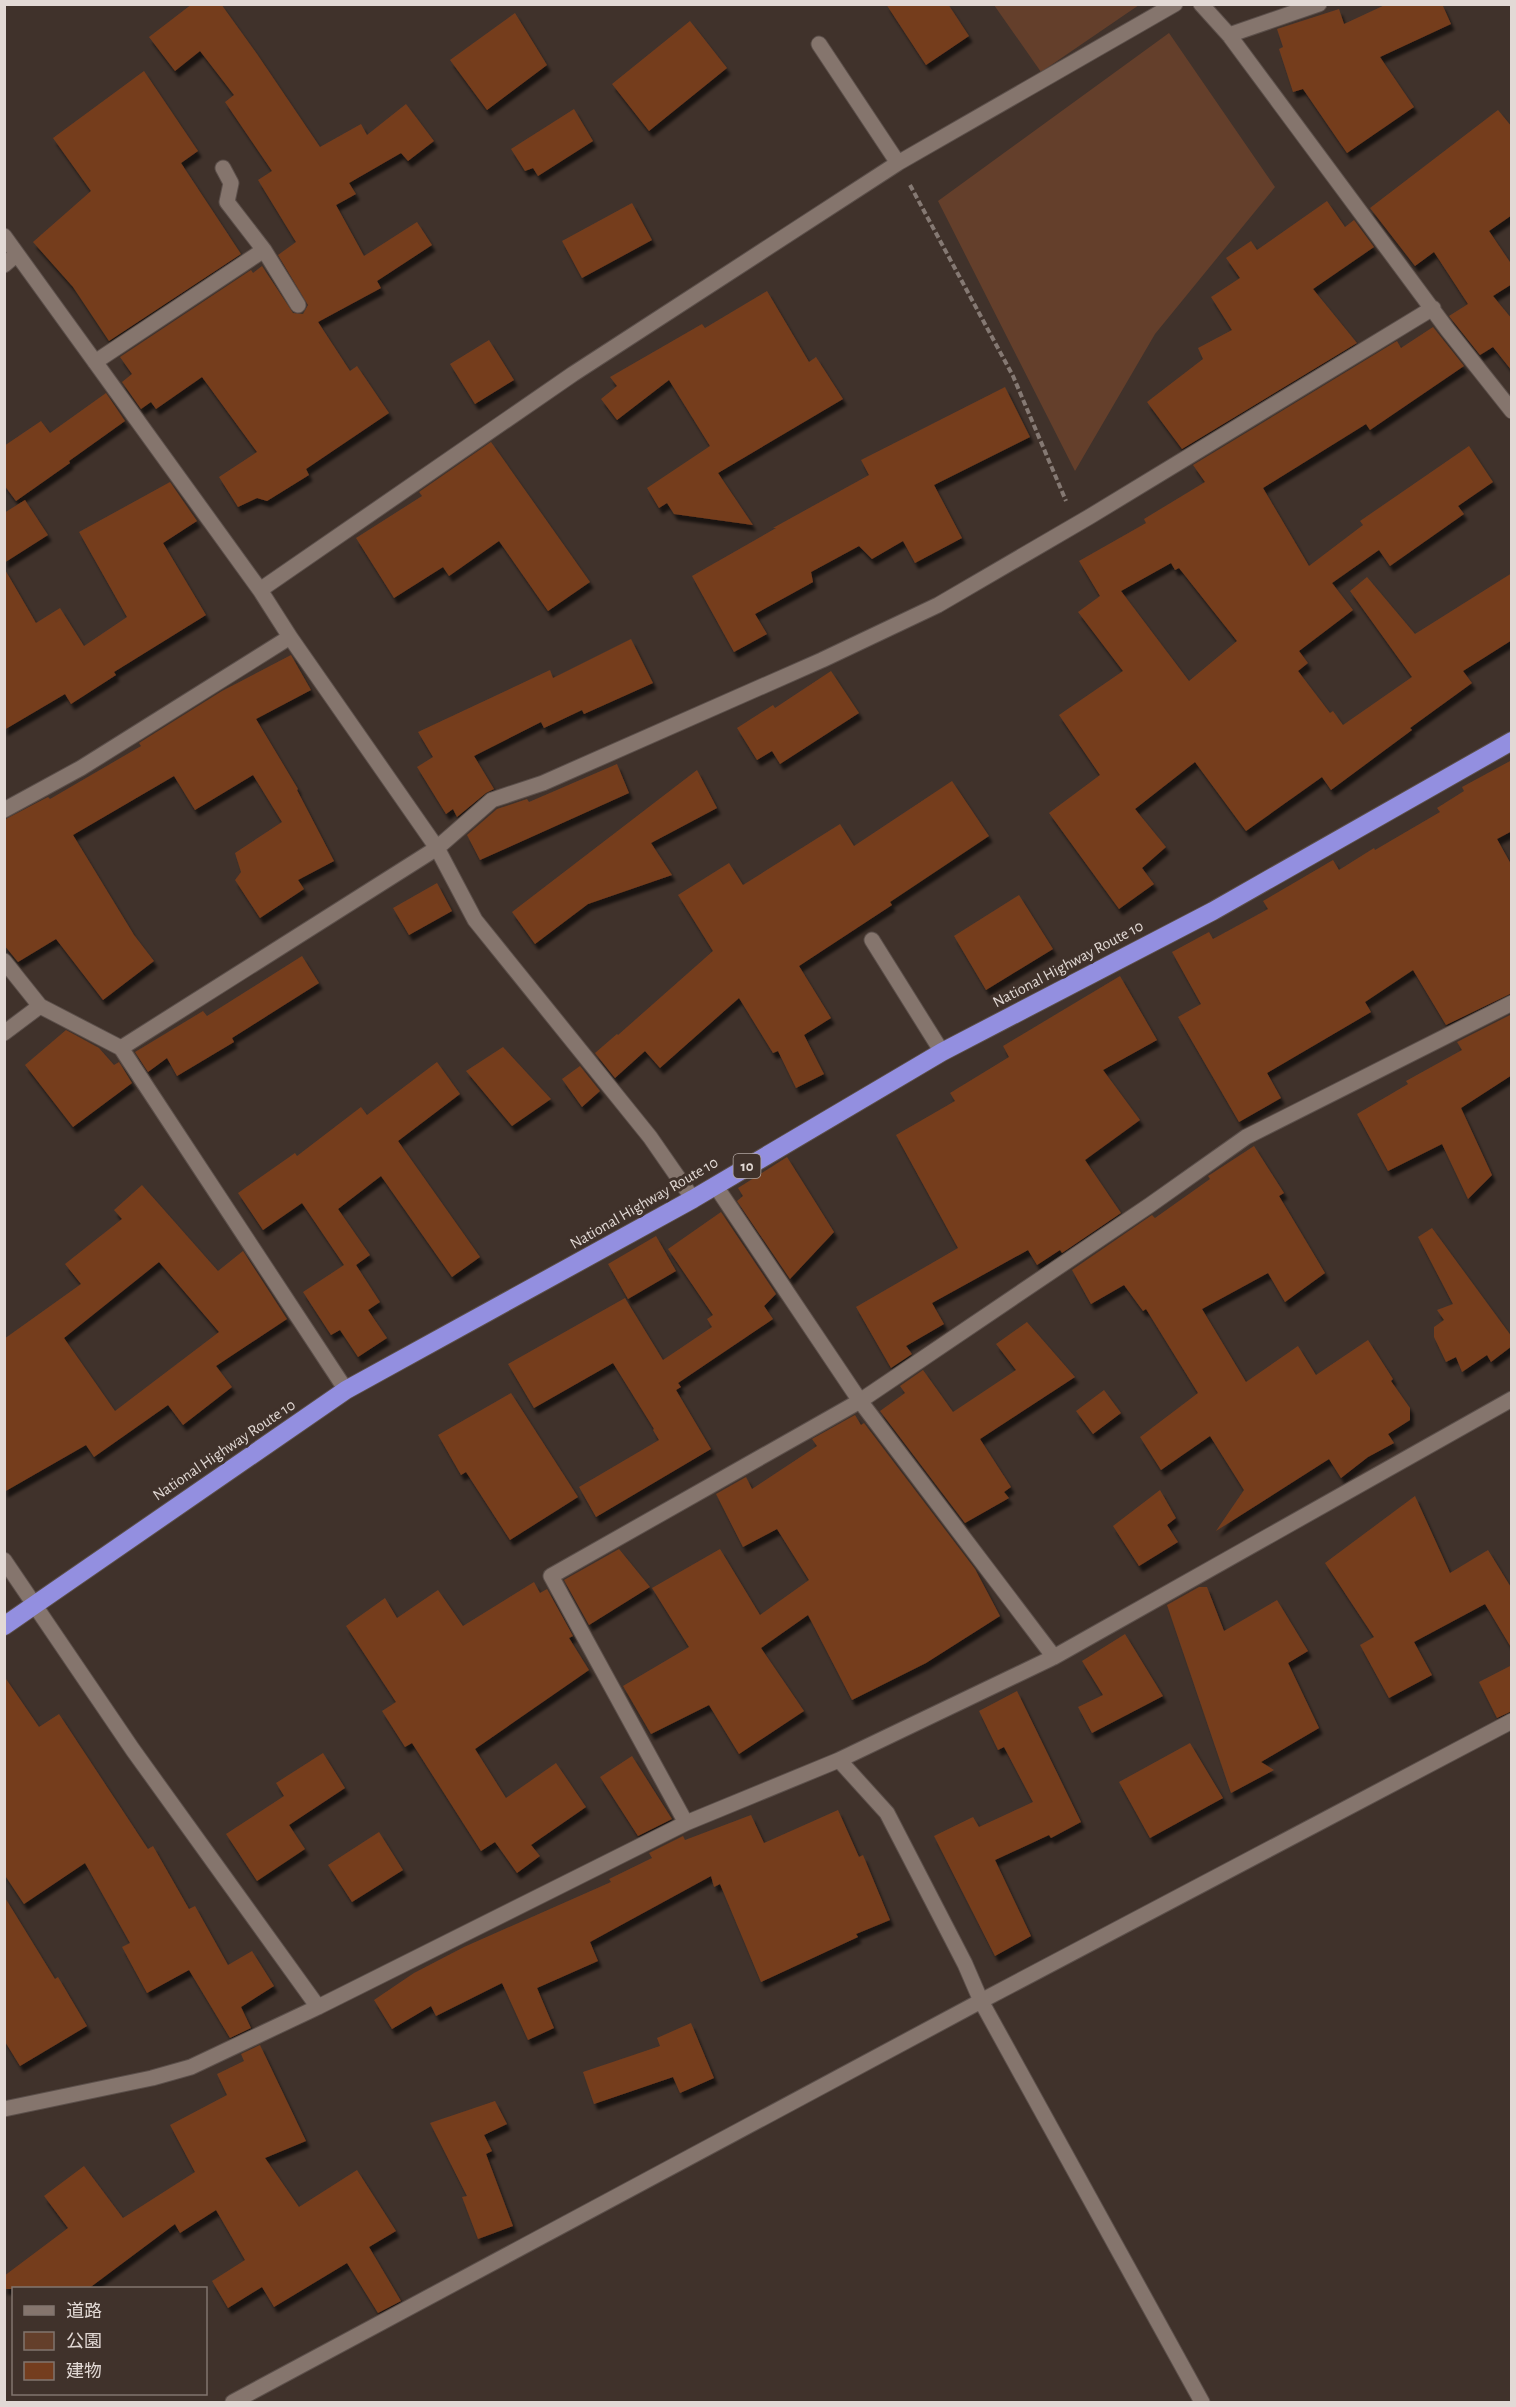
<svg xmlns="http://www.w3.org/2000/svg" width="1516" height="2407" font-family="'Alegreya Sans','Noto Sans JP',sans-serif">
<style>
.green{fill:#643f2b}
.building{fill:#743d1e;fill-rule:evenodd;filter:url(#shadow)}
.lines{fill:none;stroke-linecap:round;stroke-linejoin:round}
.minor-casing{stroke:#5b4f4a;stroke-width:17}
.highway-casing{stroke:#5b4f4a;stroke-width:20}
.path{stroke:#857973;stroke-width:4;stroke-dasharray:6 3;stroke-linecap:butt}
.minor{stroke:#85756d;stroke-width:15}
.highway{stroke:#938fe0;stroke-width:18}
.labels{text-anchor:middle;dominant-baseline:central;stroke-width:6;stroke-linejoin:round;paint-order:stroke}
.shield{fill:#40322b;stroke:#b1a7a2;stroke-width:1.5}
.shield-label{font-size:15px;font-weight:bold;fill:#e2d9d5}
.street-label{font-size:16px;fill:#e2d9d5;stroke:#40322b}
</style>
<defs>
<filter id="shadow"><feDropShadow dx="3.5" dy="6" stdDeviation="1.5" flood-color="#0009"/></filter>
</defs>
<rect width="100%" height="100%" fill="#40322b"/>
<path class="green" d="M 994,5 L 1139,5 L 1041,72 Z
M 1169,33 L 1275,187 L 1155,334 L 1075,471 L 938,201 Z"/>
<path class="building" d="M 192,4 L 221,4 L 257,54 L 320,147 L 361,124 L 367,135 L 406,104 L 434,141 L 408,161 L 401,153 L 349,183 L 356,194 L 336,205 L 364,256 L 417,222 L 432,245 L 377,281 L 381,288 L 318,322 L 350,371 L 357,366 L 389,413 L 306,469 L 309,475 L 267,501 L 257,498 L 238,507 L 219,477 L 257,452 L 202,377 L 156,409 L 151,402 L 141,409 L 122,382 L 132,374 L 120,357 L 251,270 L 253,273 L 262,266 L 293,313 L 303,314 L 308,305 L 278,255 L 296,242 L 258,180 L 272,171 L 225,102 L 234,95 L 200,51 L 175,71 L 149,37 Z
M 886,4 L 948,4 L 969,36 L 926,65 Z
M 1387,4 L 1442,4 L 1451,24 L 1380,57 L 1414,107 L 1347,153 L 1303,89 L 1293,92 L 1279,49 L 1283,47 L 1277,29 L 1339,9 L 1344,24 Z
M 515,13 L 547,65 L 487,110 L 450,60 Z
M 690,21 L 727,68 L 649,131 L 612,84 Z
M 144,71 L 198,151 L 181,163 L 241,254 L 109,341 L 73,287 L 33,242 L 91,191 L 53,138 Z
M 574,109 L 593,141 L 538,176 L 533,168 L 525,171 L 511,149 Z
M 1498,110 L 1512,127 L 1512,215 L 1489,231 L 1512,265 L 1512,284 L 1493,296 L 1512,319 L 1512,371 L 1493,347 L 1480,355 L 1449,316 L 1468,304 L 1434,252 L 1415,266 L 1370,208 Z
M 1327,201 L 1345,227 L 1354,220 L 1374,247 L 1313,289 L 1357,343 L 1182,449 L 1147,402 L 1203,359 L 1198,348 L 1232,330 L 1211,297 L 1240,278 L 1226,258 L 1251,241 L 1257,250 Z
M 632,203 L 652,240 L 582,278 L 562,241 Z
M 767,291 L 809,362 L 816,357 L 843,399 L 718,473 L 753,525 L 674,514 L 667,503 L 659,508 L 647,488 L 710,446 L 669,380 L 617,420 L 601,399 L 617,386 L 610,377 L 702,324 L 705,328 Z
M 1433,327 L 1464,366 L 1370,430 L 1366,424 L 1263,488 L 1309,566 L 1363,525 L 1360,521 L 1469,446 L 1493,482 L 1458,506 L 1464,514 L 1390,566 L 1379,550 L 1332,583 L 1353,610 L 1299,651 L 1308,663 L 1298,671 L 1330,713 L 1333,711 L 1343,725 L 1412,677 L 1350,591 L 1367,577 L 1415,634 L 1512,573 L 1512,640 L 1463,671 L 1472,683 L 1410,728 L 1412,730 L 1331,790 L 1322,777 L 1246,831 L 1195,762 L 1135,809 L 1166,847 L 1142,868 L 1154,884 L 1119,909 L 1049,813 L 1100,775 L 1059,715 L 1123,671 L 1078,612 L 1100,596 L 1079,561 L 1146,523 L 1144,519 L 1205,482 L 1193,465 L 1397,341 L 1401,348 ZM 1171,563 L 1175,570 L 1179,568 L 1237,641 L 1189,681 L 1121,591 Z
M 489,340 L 514,380 L 475,404 L 450,364 Z
M 1005,387 L 1030,437 L 934,485 L 962,538 L 915,563 L 903,541 L 872,559 L 859,546 L 811,572 L 813,582 L 755,614 L 767,634 L 734,652 L 692,576 L 776,528 L 773,528 L 869,475 L 861,460 Z
M 106,393 L 125,421 L 69,461 L 70,463 L 16,501 L 4,485 L 4,446 L 41,421 L 50,433 Z
M 491,442 L 590,582 L 548,611 L 499,541 L 449,576 L 443,567 L 394,598 L 356,538 L 422,496 L 419,492 Z
M 170,482 L 197,521 L 163,543 L 206,615 L 114,672 L 116,675 L 71,704 L 65,694 L 4,730 L 4,568 L 36,623 L 60,608 L 84,646 L 127,617 L 79,532 Z
M 25,500 L 48,535 L 4,563 L 4,513 Z
M 631,639 L 653,683 L 584,714 L 582,710 L 544,728 L 541,722 L 474,756 L 494,789 L 486,793 L 457,817 L 453,809 L 446,814 L 417,767 L 433,757 L 418,732 L 550,670 L 553,678 Z
M 291,655 L 311,690 L 256,719 L 298,789 L 297,790 L 334,861 L 298,880 L 304,889 L 260,918 L 235,880 L 241,872 L 235,853 L 282,822 L 253,775 L 195,810 L 174,776 L 73,835 L 134,935 L 154,961 L 103,1000 L 56,939 L 18,962 L 4,945 L 4,820 L 48,797 L 50,799 L 141,746 L 139,743 L 222,691 Z
M 831,671 L 859,713 L 780,764 L 772,751 L 757,760 L 737,728 L 773,705 L 775,708 Z
M 1512,760 L 1512,831 L 1497,839 L 1512,866 L 1512,993 L 1446,1025 L 1413,970 L 1365,1002 L 1371,1012 L 1267,1073 L 1281,1098 L 1239,1122 L 1178,1017 L 1201,1004 L 1172,952 L 1209,932 L 1213,939 L 1268,909 L 1263,901 L 1333,860 L 1339,870 L 1374,848 L 1375,850 L 1440,812 L 1437,808 L 1464,791 L 1462,787 Z
M 617,764 L 629,793 L 480,860 L 467,835 L 497,809 L 527,799 L 529,802 Z
M 697,770 L 717,808 L 651,843 L 672,875 L 588,904 L 535,944 L 512,912 Z
M 952,781 L 989,836 L 890,902 L 892,905 L 799,966 L 831,1018 L 804,1035 L 824,1074 L 796,1088 L 778,1051 L 773,1053 L 739,998 L 660,1068 L 645,1051 L 615,1078 L 595,1053 L 617,1034 L 618,1035 L 713,951 L 678,895 L 729,863 L 743,885 L 840,824 L 854,846 Z
M 437,883 L 452,911 L 409,935 L 393,908 Z
M 1019,895 L 1053,949 L 986,990 L 954,936 Z
M 302,956 L 319,983 L 232,1038 L 234,1042 L 177,1076 L 167,1058 L 148,1072 L 135,1052 L 203,1011 L 207,1016 Z
M 1120,976 L 1157,1040 L 1103,1070 L 1140,1120 L 1085,1160 L 1121,1213 L 1062,1253 L 1060,1250 L 1037,1265 L 1028,1250 L 932,1303 L 944,1324 L 906,1346 L 912,1354 L 891,1368 L 856,1307 L 958,1248 L 896,1135 L 955,1101 L 950,1093 L 1009,1057 L 1003,1046 Z
M 1512,1014 L 1512,1075 L 1461,1108 L 1492,1175 L 1468,1199 L 1442,1144 L 1388,1171 L 1357,1114 L 1408,1084 L 1406,1081 L 1462,1050 L 1457,1042 Z
M 66,1030 L 99,1048 L 114,1065 L 119,1062 L 132,1083 L 73,1127 L 25,1065 Z
M 503,1047 L 551,1099 L 512,1126 L 466,1071 Z
M 437,1062 L 460,1094 L 398,1141 L 480,1257 L 452,1277 L 381,1176 L 338,1209 L 370,1255 L 356,1265 L 380,1302 L 368,1310 L 387,1338 L 358,1357 L 340,1330 L 331,1335 L 303,1292 L 344,1265 L 302,1203 L 263,1230 L 238,1193 L 295,1153 L 297,1156 L 361,1107 L 367,1115 Z
M 580,1066 L 600,1091 L 582,1107 L 562,1079 Z
M 1254,1146 L 1284,1193 L 1279,1196 L 1325,1273 L 1285,1302 L 1268,1273 L 1202,1309 L 1246,1382 L 1298,1346 L 1316,1375 L 1368,1340 L 1393,1379 L 1391,1381 L 1410,1408 L 1410,1420 L 1388,1434 L 1394,1443 L 1368,1457 L 1341,1478 L 1329,1459 L 1216,1531 L 1244,1490 L 1210,1436 L 1161,1470 L 1140,1437 L 1198,1393 L 1146,1309 L 1143,1311 L 1124,1285 L 1091,1304 L 1072,1270 L 1152,1215 L 1155,1218 L 1210,1179 L 1208,1176 Z
M 787,1157 L 834,1232 L 790,1279 L 737,1201 L 743,1196 L 738,1188 Z
M 142,1185 L 218,1271 L 243,1251 L 287,1319 L 216,1366 L 232,1387 L 183,1425 L 168,1405 L 94,1457 L 86,1445 L 4,1492 L 4,1339 L 81,1284 L 65,1264 L 122,1219 L 114,1210 ZM 159,1262 L 219,1332 L 115,1411 L 64,1338 Z
M 721,1212 L 776,1294 L 764,1306 L 773,1319 L 678,1383 L 681,1387 L 676,1390 L 711,1449 L 596,1517 L 579,1487 L 659,1440 L 653,1430 L 654,1429 L 613,1363 L 534,1408 L 508,1364 L 625,1298 L 663,1360 L 712,1327 L 707,1319 L 713,1315 L 668,1249 Z
M 1432,1228 L 1512,1337 L 1512,1346 L 1491,1362 L 1487,1355 L 1462,1372 L 1456,1357 L 1446,1362 L 1434,1337 L 1434,1327 L 1444,1320 L 1437,1310 L 1453,1304 L 1418,1237 Z
M 656,1236 L 676,1271 L 628,1299 L 608,1264 Z
M 1027,1322 L 1075,1377 L 980,1439 L 1011,1487 L 1004,1492 L 1009,1498 L 965,1523 L 880,1411 L 905,1393 L 900,1386 L 923,1370 L 953,1412 L 1016,1370 L 996,1344 Z
M 1104,1390 L 1121,1413 L 1093,1434 L 1076,1411 Z
M 511,1393 L 578,1497 L 510,1540 L 466,1472 L 461,1475 L 438,1435 Z
M 855,1415 L 861,1425 L 864,1423 L 975,1569 L 1000,1616 L 926,1663 L 852,1700 L 808,1615 L 761,1648 L 804,1711 L 739,1754 L 709,1705 L 651,1734 L 623,1686 L 689,1647 L 652,1588 L 720,1549 L 760,1615 L 809,1580 L 777,1529 L 743,1547 L 716,1494 L 746,1477 L 752,1489 L 817,1446 L 812,1439 Z
M 1160,1490 L 1176,1518 L 1167,1525 L 1178,1542 L 1139,1566 L 1113,1526 Z
M 1415,1496 L 1450,1573 L 1488,1550 L 1512,1589 L 1512,1649 L 1485,1604 L 1414,1642 L 1432,1675 L 1389,1698 L 1360,1645 L 1374,1637 L 1325,1563 Z
M 619,1549 L 650,1587 L 589,1625 L 564,1580 Z
M 534,1582 L 540,1593 L 547,1589 L 573,1636 L 569,1638 L 589,1670 L 475,1749 L 506,1798 L 556,1763 L 586,1807 L 531,1845 L 540,1856 L 517,1873 L 495,1842 L 481,1851 L 412,1743 L 405,1747 L 382,1711 L 396,1702 L 346,1626 L 385,1598 L 397,1618 L 438,1590 L 463,1626 Z
M 1199,1587 L 1207,1587 L 1224,1631 L 1277,1600 L 1308,1651 L 1288,1663 L 1319,1728 L 1261,1762 L 1274,1770 L 1231,1793 L 1167,1605 Z
M 1125,1634 L 1163,1696 L 1092,1733 L 1078,1707 L 1103,1695 L 1082,1661 Z
M 1512,1665 L 1512,1711 L 1497,1718 L 1479,1682 Z
M 4,1676 L 39,1727 L 59,1714 L 148,1849 L 153,1846 L 189,1909 L 195,1906 L 228,1965 L 252,1951 L 274,1986 L 241,2007 L 251,2028 L 230,2038 L 189,1970 L 147,1993 L 122,1947 L 130,1943 L 85,1863 L 24,1904 L 4,1874 Z
M 1017,1691 L 1081,1822 L 1051,1838 L 1049,1835 L 995,1860 L 1031,1936 L 995,1956 L 934,1836 L 973,1817 L 979,1827 L 1033,1802 L 1004,1747 L 998,1750 L 979,1711 Z
M 1190,1743 L 1223,1798 L 1150,1838 L 1119,1782 Z
M 323,1753 L 345,1788 L 289,1825 L 305,1849 L 257,1881 L 226,1834 L 284,1796 L 276,1783 Z
M 632,1756 L 672,1819 L 638,1836 L 600,1777 Z
M 838,1810 L 859,1857 L 863,1855 L 890,1920 L 856,1934 L 858,1937 L 761,1982 L 720,1884 L 714,1887 L 711,1876 L 590,1942 L 598,1961 L 537,1988 L 554,2028 L 528,2040 L 502,1983 L 436,2016 L 431,2006 L 392,2029 L 374,2000 L 414,1973 L 464,1947 L 611,1882 L 609,1879 L 652,1858 L 649,1853 L 683,1836 L 685,1840 L 751,1815 L 764,1843 Z
M 379,1832 L 403,1870 L 352,1902 L 328,1865 Z
M 4,1896 L 55,1979 L 58,1977 L 87,2026 L 20,2066 L 4,2040 Z
M 691,2023 L 714,2078 L 680,2093 L 673,2077 L 594,2104 L 583,2072 L 660,2046 L 657,2038 Z
M 260,2045 L 306,2141 L 265,2158 L 299,2207 L 357,2170 L 396,2231 L 369,2247 L 401,2301 L 378,2313 L 347,2263 L 274,2307 L 262,2287 L 228,2308 L 212,2281 L 245,2260 L 216,2210 L 180,2233 L 175,2224 L 88,2289 L 4,2289 L 4,2276 L 68,2228 L 44,2196 L 84,2166 L 123,2218 L 195,2172 L 170,2125 L 227,2095 L 217,2074 L 244,2061 L 241,2054 Z
M 495,2101 L 507,2124 L 484,2135 L 492,2151 L 486,2154 L 513,2226 L 478,2239 L 462,2197 L 467,2196 L 430,2123 Z"/>
<g class="lines">
<defs>
<path id="minor" d="M 1201,4 L 1229,35 L 1447,329 L 1512,411
M 1229,35 L 1319,4
M 819,44 L 898,163
M 223,168 L 231,183 L 227,202 L 264,250 L 298,305
M 4,236 L 260,590 L 290,637 L 437,848 L 475,920 L 650,1137 L 693,1199
M 4,265 L 17,254
M 95,362 L 264,250
M 260,590 L 573,374 L 898,163 L 1175,4
M 4,810 L 81,768 L 290,637
M 872,940 L 942,1052
M 4,961 L 40,1006
M 4,1033 L 40,1006 L 121,1048 L 437,848 L 492,800 L 543,783 L 822,660 L 938,605 L 1089,517 L 1433,308
M 121,1048 L 346,1390
M 715,1185 L 860,1401 L 1054,1657
M 4,1560 L 133,1750 L 318,2007
M 839,1760 L 887,1813 L 965,1964 L 981,2001 L 1202,2402
M 686,1823 L 551,1576 L 860,1401 L 1150,1205 L 1246,1137 L 1512,1003
M 4,2109 L 152,2078 L 191,2067 L 318,2007 L 686,1823 L 839,1760 L 1054,1657 L 1512,1399
M 233,2402 L 981,2001 L 1512,1721"/>
<path id="highway" d="M 4,1626 L 346,1390 L 693,1199 L 942,1052 L 1213,911 L 1512,741"/>
</defs>
<use href="#minor" class="minor-casing"/>
<use href="#highway" class="highway-casing"/>
<path class="path" d="M 910,185 L 1013,376 L 1066,501"/>
<use href="#minor" class="minor"/>
<use href="#highway" class="highway"/>
</g>
<g class="labels">
<rect class="shield" x="733.5" y="1154" width="27" height="24" rx="4.5"/>
<g class="shield-label">
<text x="747" y="1166">10</text>
</g>
<g class="street-label">
<text transform="translate(1068 964) rotate(-28)">National Highway Route 10</text>
<text transform="translate(644 1203) rotate(-30)">National Highway Route 10</text>
<text transform="translate(224 1450) rotate(-34)">National Highway Route 10</text>
</g>
</g>
<rect width="1516" height="2407" fill="none" stroke="#e2d9d5" stroke-width="12"/>
<rect x="12" y="2287" width="195" height="108" fill="#40322b" stroke="#81756f" stroke-width="1.5"/>
<rect x="24" y="2306" width="30" height="9" fill="#85756d" stroke="#81756f" stroke-width="1.5"/>
<text x="66" y="2317" font-size="18" fill="#e2d9d5">道路</text>
<rect x="24" y="2332" width="30" height="18" fill="#643f2b" stroke="#81756f" stroke-width="1.5"/>
<text x="66" y="2347" font-size="18" fill="#e2d9d5">公園</text>
<rect x="24" y="2362" width="30" height="18" fill="#743d1e" stroke="#81756f" stroke-width="1.5"/>
<text x="66" y="2377" font-size="18" fill="#e2d9d5">建物</text>
</svg>
